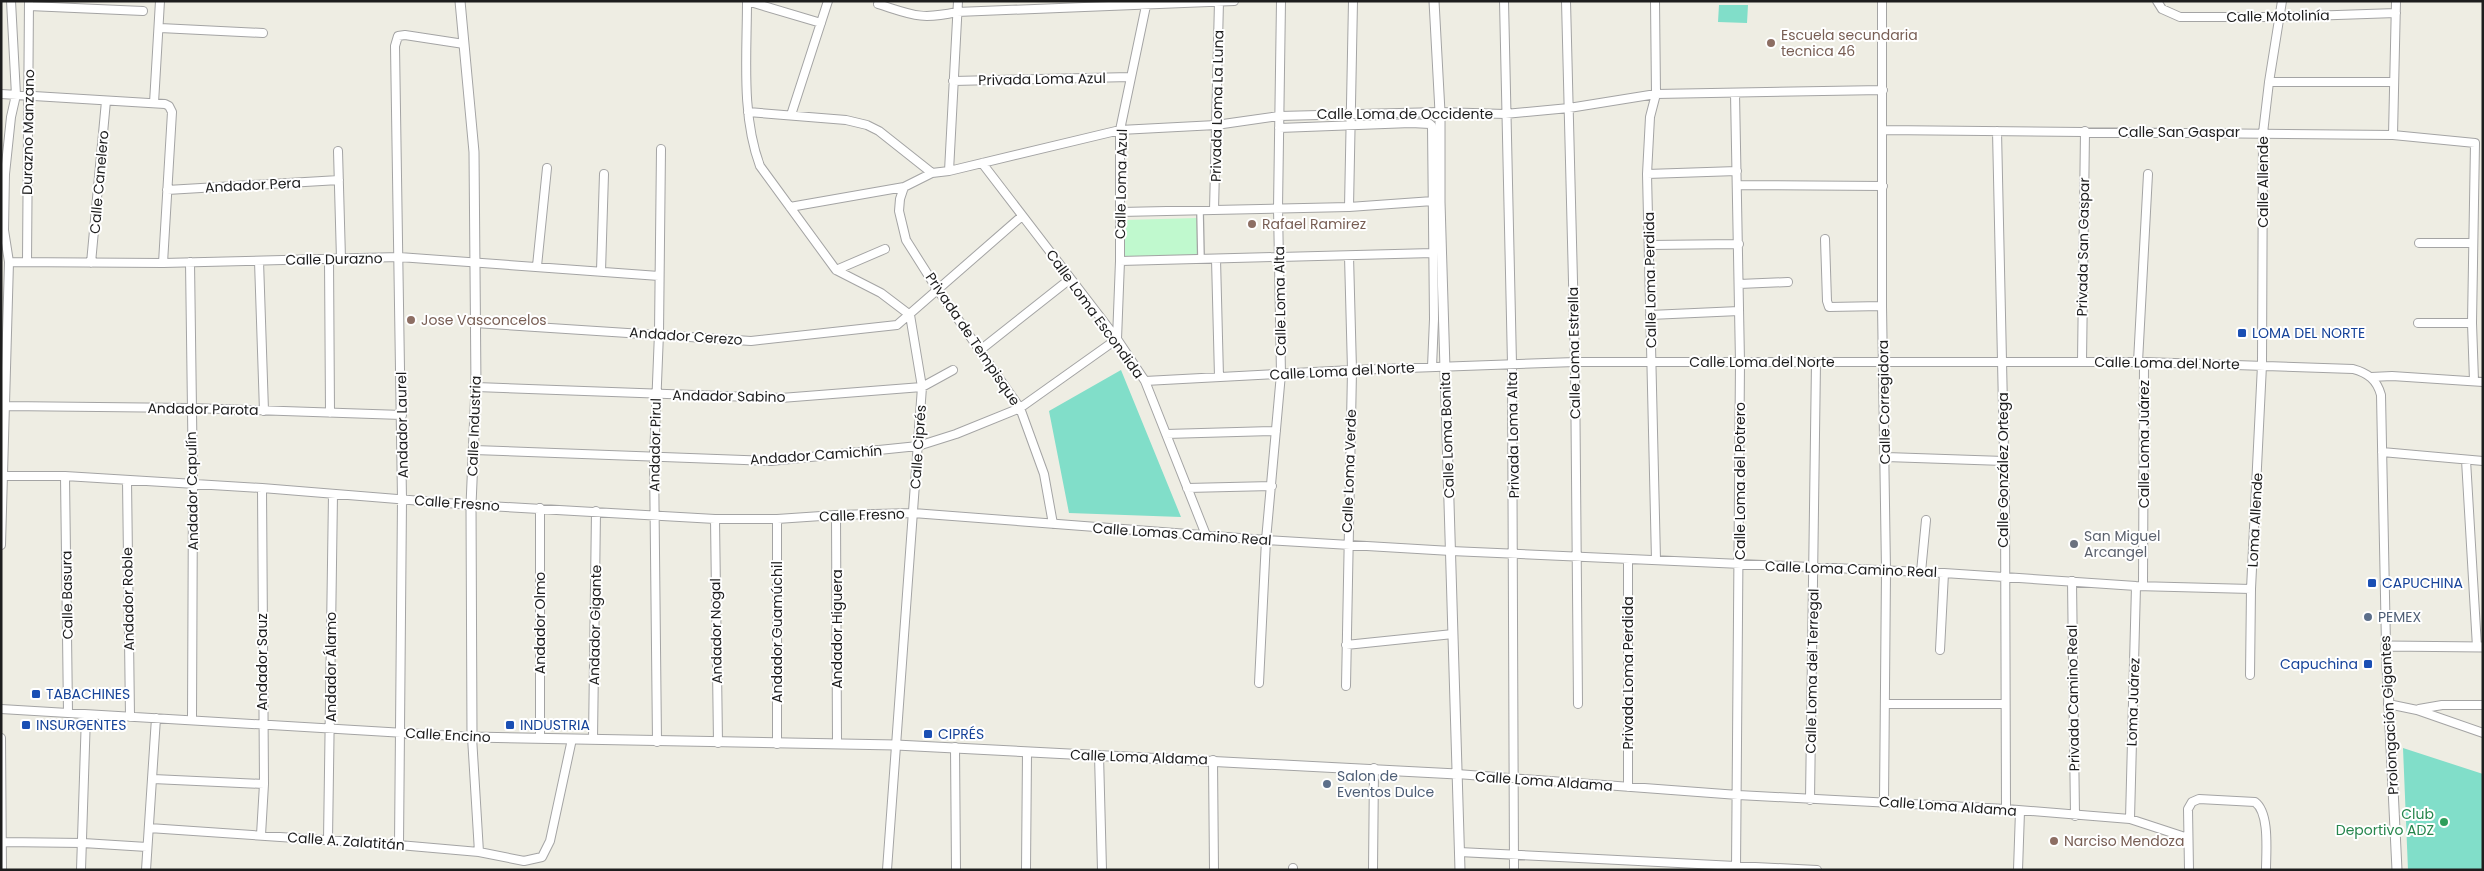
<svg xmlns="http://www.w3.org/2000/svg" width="2484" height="871" font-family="Poppins,sans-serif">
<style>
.park{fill:#c0f9ce}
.pitch{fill:#81dec9}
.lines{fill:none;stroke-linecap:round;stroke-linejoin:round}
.pedestrian-casing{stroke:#a4a4a4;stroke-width:8}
.minor-casing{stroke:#a4a4a4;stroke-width:10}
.tertiary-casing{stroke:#a4a4a4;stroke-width:11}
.pedestrian{stroke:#fff;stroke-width:5.5}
.minor{stroke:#fff;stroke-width:8}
.tertiary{stroke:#fff;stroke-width:9}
.education-dot{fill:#8d6e63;stroke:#fff;stroke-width:2}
.transit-dot{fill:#1a4fb4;stroke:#fff;stroke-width:2}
.worship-dot{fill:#6b7280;stroke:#fff;stroke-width:2}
.service-dot{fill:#5c6f8a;stroke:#fff;stroke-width:2}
.leisure-dot{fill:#2e9e5b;stroke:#fff;stroke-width:2}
.labels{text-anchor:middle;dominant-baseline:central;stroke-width:4;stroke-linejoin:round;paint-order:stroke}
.street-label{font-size:14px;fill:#1d1d1d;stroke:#fff}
.education-label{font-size:14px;fill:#785e54;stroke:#fff;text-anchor:start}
.transit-label{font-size:14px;fill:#164399;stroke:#fff;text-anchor:start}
.worship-label{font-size:14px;fill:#5b616d;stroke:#fff;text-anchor:start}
.service-label{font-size:14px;fill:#4e5e75;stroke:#fff;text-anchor:start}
.leisure-label{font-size:14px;fill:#27864d;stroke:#fff;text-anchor:end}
</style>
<rect width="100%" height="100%" fill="#eeede3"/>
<path class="park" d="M 1197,218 L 1199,256 L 1125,259 L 1125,220 Z"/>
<path class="pitch" d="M 1719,5 L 1748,5 L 1747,23 L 1718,22 Z
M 1121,370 L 1181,517 L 1069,513 L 1049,411 Z
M 2403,748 L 2483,774 L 2483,870 L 2408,870 Z"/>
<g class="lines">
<defs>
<path id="pedestrian" d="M 1200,211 L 1201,259"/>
<path id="minor" d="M 747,1 C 747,55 741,115 760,166 L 836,270 L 881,293 L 910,315 L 922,387 L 887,870
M 747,1 L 821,23
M 1504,1 L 1512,364 L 1514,870
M 1566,1 L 1575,362 L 1578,704
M 1655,1 L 1656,94 L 1650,117 L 1647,174 L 1656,560
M 1882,1 L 1882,306 L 1886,571 L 1884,802
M 2157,1 L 2162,9 L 2180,17 L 2279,17 L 2396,13
M 878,4 C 913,15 920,20 957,12 L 1234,1
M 29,6 L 143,11
M 160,28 L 263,33
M 953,81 L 1131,77
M 2269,82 L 2394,82
M 1735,93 L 1740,362 L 1736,870
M 1,94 L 165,104 L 169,106 L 172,112 L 163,263
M 154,103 L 160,1
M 748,112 L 846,120 L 867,125 L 879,131 L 932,173
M 791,115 L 828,1
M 1279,128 L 1411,123 L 1430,124 L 1432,126 L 1434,319 L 1432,367
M 1883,130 L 2393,135 L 2475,143 L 2472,323 L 2474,381
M 1997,131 L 2005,499 L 2006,809
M 2393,135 L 2396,1
M 338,151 L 341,259
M 982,163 L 1117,339 L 1145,381 L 1206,535
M 949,171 L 958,1
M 1647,174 L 1737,171
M 1737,185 L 1883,186
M 904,187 L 900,199 L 899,211 L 906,240 L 937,289 L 1020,408 L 1044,474 L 1053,524
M 167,190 L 339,180
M 790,207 L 904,187 L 932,173 L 949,171 L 1120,130 L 1216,125 L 1279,116 L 1440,112 L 1505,114 L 1569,108 L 1656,94 L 1883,90
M 1349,207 L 1353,1
M 1214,210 L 1219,1
M 1120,212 L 1349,207 L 1433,201
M 1825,239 L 1827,301 L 1829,307 L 1882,306
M 2419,243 L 2473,243
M 1650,245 L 1739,244
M 329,259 L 330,413
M 1216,259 L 1219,377
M 259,261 L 264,411
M 1120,261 L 1433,253
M 9,262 L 163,263 L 399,257 L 659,276
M 27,262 L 29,1
M 190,262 L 193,485 L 192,720
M 91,263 L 106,101
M 537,266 L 547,168
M 836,270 L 885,249
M 601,271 L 604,174
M 1739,284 L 1788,282
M 1650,315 L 1739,311
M 475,323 L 751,341 L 897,325 L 1022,216
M 2418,323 L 2472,323
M 979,351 L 1070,279
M 2082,362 L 2085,131
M 2138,362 L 2148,174
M 2371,377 L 2392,376 L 2483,382
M 1145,381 L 1352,370 L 1575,362 L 2144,362 L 2353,369 C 2368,373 2377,380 2381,395 L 2386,646
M 476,387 L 781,398 L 922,387 L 953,370
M 5,406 L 191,408 L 402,415
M 1166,434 L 1276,431
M 474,450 L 771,461 L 918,446 L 956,434 L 1020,408 L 1117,339 L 1120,261 L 1120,130 L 1147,1
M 2382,452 L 2483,461
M 1886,457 L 2004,461
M 2466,460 L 2477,647
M 2,476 L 65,476 L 262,488 L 471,505 L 715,519 L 777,519 L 836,515 L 913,513 L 1266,540 L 1451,551 L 1944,573 L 2136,586 L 2251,589
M 65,476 L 68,713
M 127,480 L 130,717
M 1187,488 L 1272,486
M 540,508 L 540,738
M 836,515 L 837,744
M 715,519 L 718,743
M 777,519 L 777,744
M 1,545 L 9,262 L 4,230 L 5,174 L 11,117 L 16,95 L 11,1
M 1921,572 L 1926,520
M 2072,581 L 2075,816
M 2143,586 L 2144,362
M 1346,645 L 1453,634
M 1940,650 L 1944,573
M 2250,675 L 2251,589 L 2262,365 L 2263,133 L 2269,82 L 2282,1
M 1259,683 L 1266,540 L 1281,374 L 1278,208 L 1281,1
M 1346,686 L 1352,370 L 1349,256
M 1885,704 L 2005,704
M 2388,704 L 2417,710 L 2483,733
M 1,709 L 472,737 L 479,852
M 2419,709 L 2442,705 L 2483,705
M 1,738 L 2,870
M 593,739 L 596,511
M 657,742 L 654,458 L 659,333 L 661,149
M 955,747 L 956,870
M 1099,755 L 1102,870
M 1213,760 L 1214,870
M 1457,774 L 1738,795 L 2006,809 L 2130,819 L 2188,838
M 153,779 L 264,784
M 1628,787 L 1628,559
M 1810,800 L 1816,362
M 2130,819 L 2136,586
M 149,828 L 399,845 L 479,852 L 524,861 L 542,857 L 550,841 L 572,739
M 261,835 L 264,784 L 262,488
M 328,840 L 333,494
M 3,842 L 83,843 L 147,847
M 399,845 L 402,499 L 395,46 L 398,36 L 405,35 L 464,44
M 1459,852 L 1817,870
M 81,870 L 86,715
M 146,870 L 156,718
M 1026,870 L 1027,753
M 1293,870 L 1293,868
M 1373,870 L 1374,768
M 2018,870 L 2020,811
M 2189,870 L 2188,809 L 2192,802 L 2199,799 L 2255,802 C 2270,813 2266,852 2266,870"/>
<path id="tertiary" d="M 460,1 L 474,152 L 476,387 L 471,505 L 472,737 L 896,745 L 1457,774
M 1434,1 L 1440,112 L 1440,202 L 1460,870
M 2397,870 L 2386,646 L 2483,647"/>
</defs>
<use href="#pedestrian" class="pedestrian-casing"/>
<use href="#minor" class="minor-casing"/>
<use href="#tertiary" class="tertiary-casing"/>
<use href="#pedestrian" class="pedestrian"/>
<use href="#minor" class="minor"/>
<use href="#tertiary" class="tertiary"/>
</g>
<g class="education-dot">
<circle cx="1771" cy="43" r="5"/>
<circle cx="1252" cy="224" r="5"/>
<circle cx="411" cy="320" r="5"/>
<circle cx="2054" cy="841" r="5"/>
</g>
<g class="transit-dot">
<rect x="2237" y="328" width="10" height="10" rx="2.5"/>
<rect x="2367" y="578" width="10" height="10" rx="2.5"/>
<rect x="2363" y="659" width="10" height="10" rx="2.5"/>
<rect x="31" y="689" width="10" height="10" rx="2.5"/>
<rect x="21" y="720" width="10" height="10" rx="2.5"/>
<rect x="505" y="720" width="10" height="10" rx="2.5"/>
<rect x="923" y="729" width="10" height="10" rx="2.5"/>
</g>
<circle class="worship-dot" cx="2074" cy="544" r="5"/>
<g class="service-dot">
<circle cx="2368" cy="617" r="5"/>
<circle cx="1327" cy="784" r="5"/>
</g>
<circle class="leisure-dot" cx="2444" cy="822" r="5"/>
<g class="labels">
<g class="street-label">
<text transform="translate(2278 16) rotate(-1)">Calle Motolinía</text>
<text transform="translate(1042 79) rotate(-1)">Privada Loma Azul</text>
<text transform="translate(1217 106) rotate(-89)">Privada Loma La Luna</text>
<text x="1405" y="114">Calle Loma de Occidente</text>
<text transform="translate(28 132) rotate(-89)">Durazno Manzano</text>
<text x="2179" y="132">Calle San Gaspar</text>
<text transform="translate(99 182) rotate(-85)">Calle Canelero</text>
<text transform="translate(2263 182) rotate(-90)">Calle Allende</text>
<text transform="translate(1121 184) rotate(-89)">Calle Loma Azul</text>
<text transform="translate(253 185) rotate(-3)">Andador Pera</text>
<text transform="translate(2083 247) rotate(-89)">Privada San Gaspar</text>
<text transform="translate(334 259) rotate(-1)">Calle Durazno</text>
<text transform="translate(1650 280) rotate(-91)">Calle Loma Perdida</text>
<text transform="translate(1280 301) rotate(-91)">Calle Loma Alta</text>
<text transform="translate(1095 314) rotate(54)">Calle Loma Escondida</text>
<text transform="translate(686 336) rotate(4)">Andador Cerezo</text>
<text transform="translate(973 339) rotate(56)">Privada de Tempisque</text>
<text transform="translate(1574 353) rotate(-91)">Calle Loma Estrella</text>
<text x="1762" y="362">Calle Loma del Norte</text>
<text transform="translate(2167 363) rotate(1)">Calle Loma del Norte</text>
<text transform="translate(1342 371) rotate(-3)">Calle Loma del Norte</text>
<text transform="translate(729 396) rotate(1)">Andador Sabino</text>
<text transform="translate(1884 402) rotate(-91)">Calle Corregidora</text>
<text transform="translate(203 409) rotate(1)">Andador Parota</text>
<text transform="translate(402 425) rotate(-91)">Andador Laurel</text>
<text transform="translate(474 426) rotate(-88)">Calle Industria</text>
<text transform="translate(1447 435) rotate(-92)">Calle Loma Bonita</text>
<text transform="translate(1513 435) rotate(-91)">Privada Loma Alta</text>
<text transform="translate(2144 444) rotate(-90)">Calle Loma Juárez</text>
<text transform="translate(655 445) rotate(-89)">Andador Pirul</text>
<text transform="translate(918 447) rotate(-86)">Calle Ciprés</text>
<text transform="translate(816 455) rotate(-4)">Andador Camichín</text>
<text transform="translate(2003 470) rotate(-90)">Calle González Ortega</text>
<text transform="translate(1349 471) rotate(-88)">Calle Loma Verde</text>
<text transform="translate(1740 481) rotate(-90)">Calle Loma del Potrero</text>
<text transform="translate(192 491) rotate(-91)">Andador Capulín</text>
<text transform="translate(457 503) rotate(4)">Calle Fresno</text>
<text transform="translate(862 515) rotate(-2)">Calle Fresno</text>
<text transform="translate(2255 520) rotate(-87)">Loma Allende</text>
<text transform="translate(1182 534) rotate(4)">Calle Lomas Camino Real</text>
<text transform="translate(1851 569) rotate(2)">Calle Loma Camino Real</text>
<text transform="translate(67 595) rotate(-91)">Calle Basura</text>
<text transform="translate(128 599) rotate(-91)">Andador Roble</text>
<text transform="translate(540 623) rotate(-90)">Andador Olmo</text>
<text transform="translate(595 625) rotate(-89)">Andador Gigante</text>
<text transform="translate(837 629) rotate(-90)">Andador Higuera</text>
<text transform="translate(716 631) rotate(-91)">Andador Nogal</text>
<text transform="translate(777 632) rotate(-90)">Andador Guamúchil</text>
<text transform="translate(262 662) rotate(-90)">Andador Sauz</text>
<text transform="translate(331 667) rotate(-90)">Andador Álamo</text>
<text transform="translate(1812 671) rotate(-89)">Calle Loma del Terregal</text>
<text transform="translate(1628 673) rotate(-90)">Privada Loma Perdida</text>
<text transform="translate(2073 698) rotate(-91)">Privada Camino Real</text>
<text transform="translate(2133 702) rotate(-88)">Loma Juárez</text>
<text transform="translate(2389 715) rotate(-93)">Prolongación Gigantes</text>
<text transform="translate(448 735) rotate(3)">Calle Encino</text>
<text transform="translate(1139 757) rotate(2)">Calle Loma Aldama</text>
<text transform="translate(1544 781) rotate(4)">Calle Loma Aldama</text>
<text transform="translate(1948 806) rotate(4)">Calle Loma Aldama</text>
<text transform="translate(346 841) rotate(4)">Calle A. Zalatitán</text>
</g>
<g class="education-label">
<text x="1781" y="35">Escuela secundaria<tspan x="1781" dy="16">tecnica 46</tspan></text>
<text x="1262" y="224">Rafael Ramirez</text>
<text x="421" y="320">Jose Vasconcelos</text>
<text x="2064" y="841">Narciso Mendoza</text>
</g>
<g class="transit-label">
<text x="2252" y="333">LOMA DEL NORTE</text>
<text x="2382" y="583">CAPUCHINA</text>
<text x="2358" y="664" text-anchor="end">Capuchina</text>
<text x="46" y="694">TABACHINES</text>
<text x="36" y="725">INSURGENTES</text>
<text x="520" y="725">INDUSTRIA</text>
<text x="938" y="734">CIPRÉS</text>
</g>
<g class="worship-label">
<text x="2084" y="536">San Miguel<tspan x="2084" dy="16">Arcangel</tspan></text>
</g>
<g class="service-label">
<text x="2378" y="617">PEMEX</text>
<text x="1337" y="776">Salon de<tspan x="1337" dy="16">Eventos Dulce</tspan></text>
</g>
<g class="leisure-label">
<text x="2434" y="814">Club<tspan x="2434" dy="16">Deportivo ADZ</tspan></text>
</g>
</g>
<rect width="2484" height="871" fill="none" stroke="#1d1d1d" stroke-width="5"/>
</svg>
